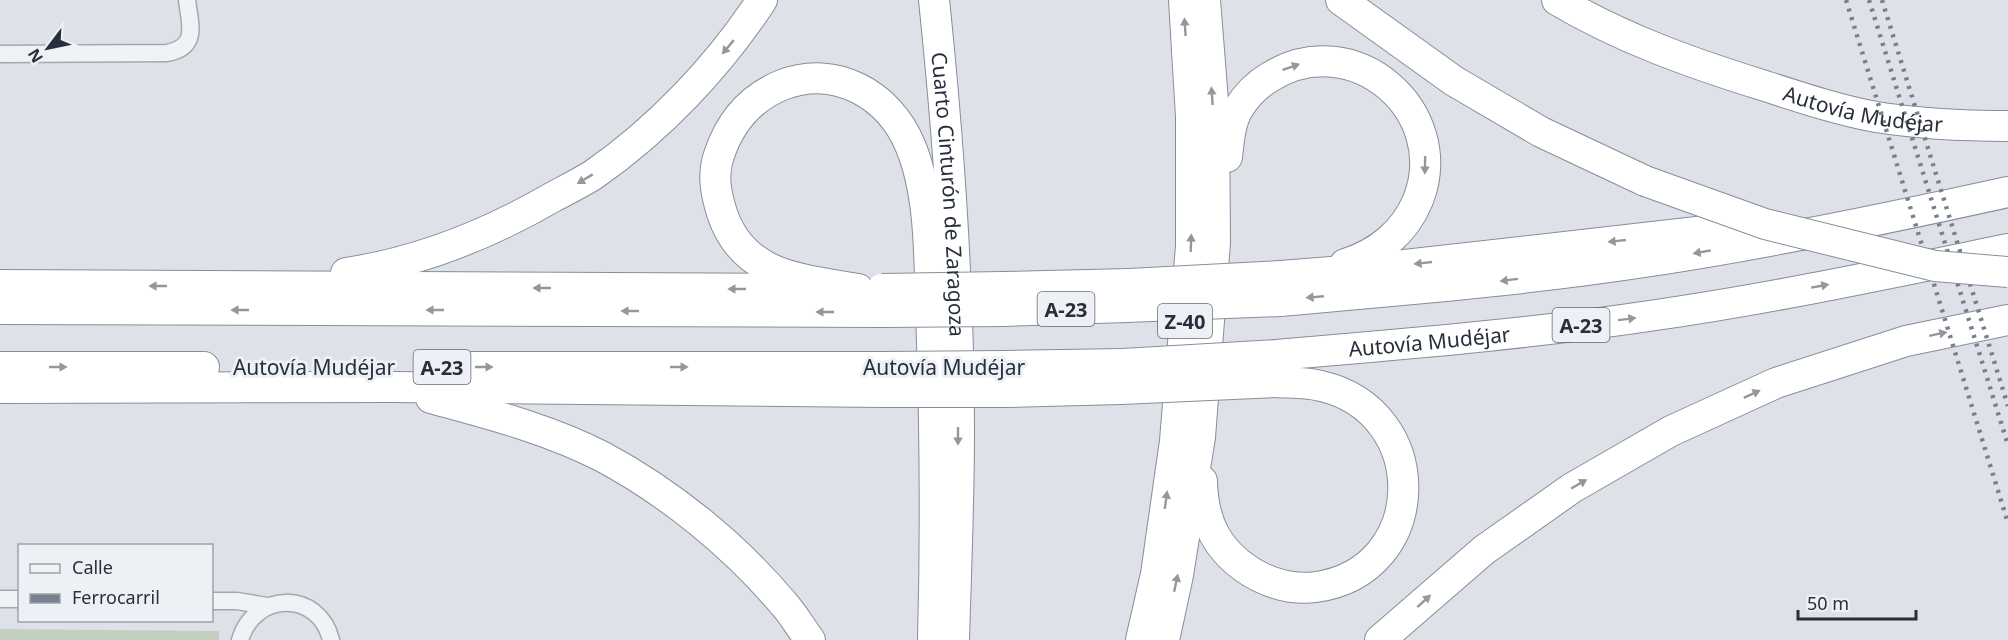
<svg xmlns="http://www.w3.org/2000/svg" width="2008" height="640" font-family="'Noto Sans',sans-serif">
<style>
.green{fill:#c3d0bf}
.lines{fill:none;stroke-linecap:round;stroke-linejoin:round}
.street-casing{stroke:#a4a8b0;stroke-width:19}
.highway-casing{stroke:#868e9c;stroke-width:32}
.street{stroke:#f0f2f5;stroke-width:16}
.highway{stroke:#fff;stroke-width:30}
.rail{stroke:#78808f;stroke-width:4.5;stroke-dasharray:3 6;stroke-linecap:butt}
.highway-bridge-casing{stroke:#868e9c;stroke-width:32;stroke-linecap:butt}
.highway-bridge{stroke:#fff;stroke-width:30}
.oneway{fill:#94979e}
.labels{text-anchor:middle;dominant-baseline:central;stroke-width:6;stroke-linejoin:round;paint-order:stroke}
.shield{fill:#edf0f4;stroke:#636973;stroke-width:1.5}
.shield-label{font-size:20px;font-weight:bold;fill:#282f3c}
.street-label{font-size:21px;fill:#282f3c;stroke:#edf0f4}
</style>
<rect width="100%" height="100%" fill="#dee1e7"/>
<path class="green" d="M 0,629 L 219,631 L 219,640 L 0,640 Z"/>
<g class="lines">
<defs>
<path id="street" d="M 0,54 L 167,53 C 199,47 190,25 187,0
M 0,599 L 20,599
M 212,601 L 237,601 L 267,606
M 240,640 C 254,591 319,590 331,640"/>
<g id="highway">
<path id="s1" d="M 934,0 C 949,143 959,287 959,431 C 959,501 956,570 954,640"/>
<path d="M 1341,0 L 1454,81 L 1541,132 L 1645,181"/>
<path id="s2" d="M 1557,0 C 1621,38 1691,63 1762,85 C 1799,97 1838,110 1876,117 C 1920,124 1964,126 2008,126"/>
<path d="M 1227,157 C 1229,140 1230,123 1238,109 C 1246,96 1258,84 1270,77 C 1353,25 1453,111 1418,200 C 1405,232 1378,254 1345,264"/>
<path d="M 346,273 C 419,262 489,234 553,197 C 566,190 580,183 593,175 C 659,129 718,67 762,0"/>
<path d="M 1281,276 L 1369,269 L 1732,228"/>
<path d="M 0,285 L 804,289"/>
<path d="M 1003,287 L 1129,284"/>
<path d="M 858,289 C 801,279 743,277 722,213 C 716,194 712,175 719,155 C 730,122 750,98 782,85 C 836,64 889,95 910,145 C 931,194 929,259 931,311 C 935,420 936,530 933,640"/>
<path d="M 1280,301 C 1403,290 1528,280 1651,261 C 1771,243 1890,218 2008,192"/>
<path d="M 0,309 L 883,312"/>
<path d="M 1004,311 L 1127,307"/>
<path id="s3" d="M 1277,355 C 1403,344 1530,334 1656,315 C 1774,298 1891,273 2008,249"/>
<path d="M 1005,366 L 1123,364"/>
<path d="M 0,367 L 204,367"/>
<path d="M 456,367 L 885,367"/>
<path d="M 0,388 L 393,387 L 885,392"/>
<path d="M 1006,392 L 1121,389"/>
<path d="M 431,398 C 489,414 549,429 603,457 C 670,493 734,545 783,603 C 793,614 801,628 810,640"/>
<path d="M 1202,481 C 1203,521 1216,550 1251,572 C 1271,584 1293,590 1316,587 C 1430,571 1433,412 1321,386 C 1306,382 1290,383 1275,382"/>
<path d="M 1141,640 L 1156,574 L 1175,441 L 1191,246 L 1191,117 L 1184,0"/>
<path d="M 1164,640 L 1178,575 L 1200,437 L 1215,243 L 1214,114 L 1205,0"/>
<path d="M 1380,640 L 1484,550 L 1572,488 L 1671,431 L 1776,383 L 1906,341 L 2008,320"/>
</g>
</defs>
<use href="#street" class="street-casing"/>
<use href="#highway" class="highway-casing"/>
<use href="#street" class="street"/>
<use href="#highway" class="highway"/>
<path class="rail" d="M 1846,0 L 2008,523
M 1869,0 L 2008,445
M 1882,0 L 2008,406"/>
<defs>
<path id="highway-bridge" d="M 1645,181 L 1765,224 L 1935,266 L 2008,272
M 1129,284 L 1281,276
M 882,289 L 1003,287
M 1127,307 L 1280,301
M 883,312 L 1004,311
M 1123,364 L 1277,355
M 885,367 L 1005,366
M 1121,389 L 1275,382
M 885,392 L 1006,392"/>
</defs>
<use href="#highway-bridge" class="highway-bridge-casing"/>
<use href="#highway-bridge" class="highway-bridge"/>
</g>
<defs><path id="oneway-solid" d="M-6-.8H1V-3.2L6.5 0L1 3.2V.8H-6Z" transform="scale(1.5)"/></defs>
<g class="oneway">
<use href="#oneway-solid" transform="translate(1185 27) rotate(-94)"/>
<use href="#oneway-solid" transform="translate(728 47) rotate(130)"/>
<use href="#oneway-solid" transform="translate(1291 67) rotate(-19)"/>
<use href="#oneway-solid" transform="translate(1212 96) rotate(-94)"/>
<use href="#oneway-solid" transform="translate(1425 165) rotate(91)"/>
<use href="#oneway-solid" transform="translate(585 179) rotate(149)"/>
<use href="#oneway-solid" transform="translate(1617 241) rotate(174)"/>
<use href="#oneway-solid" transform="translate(1191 243) rotate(-88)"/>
<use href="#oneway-solid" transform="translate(1702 252) rotate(170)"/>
<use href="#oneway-solid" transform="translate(1423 263) rotate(174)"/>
<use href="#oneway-solid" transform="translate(1509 280) rotate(173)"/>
<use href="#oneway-solid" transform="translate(158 286) rotate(-180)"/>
<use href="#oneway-solid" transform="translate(1820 286) rotate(-10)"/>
<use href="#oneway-solid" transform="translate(542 288) rotate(-180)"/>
<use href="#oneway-solid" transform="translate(737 289) rotate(-180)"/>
<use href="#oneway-solid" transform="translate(1315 297) rotate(175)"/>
<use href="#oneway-solid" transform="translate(240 310) rotate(-180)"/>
<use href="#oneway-solid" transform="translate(435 310) rotate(-180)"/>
<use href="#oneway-solid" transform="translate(630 311) rotate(-180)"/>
<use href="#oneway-solid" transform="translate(825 312) rotate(-180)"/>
<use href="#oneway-solid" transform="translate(1627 319) rotate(-7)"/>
<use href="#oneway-solid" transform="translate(1938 334) rotate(-12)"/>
<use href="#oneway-solid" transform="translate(58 367)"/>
<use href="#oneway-solid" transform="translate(484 367)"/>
<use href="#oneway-solid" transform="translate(679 367)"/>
<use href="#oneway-solid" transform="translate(1752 394) rotate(-25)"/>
<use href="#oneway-solid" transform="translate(958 436) rotate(90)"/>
<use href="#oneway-solid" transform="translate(1579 484) rotate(-30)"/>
<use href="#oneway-solid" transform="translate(1166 500) rotate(-82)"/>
<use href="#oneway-solid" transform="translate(1176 583) rotate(-78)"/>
<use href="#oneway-solid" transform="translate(1424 601) rotate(-42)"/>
</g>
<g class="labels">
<g class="shield">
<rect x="1037.5" y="292" width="57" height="34" rx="4.5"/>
<rect x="1158" y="304" width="54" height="34" rx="4.5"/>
<rect x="1552.5" y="308" width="57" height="34" rx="4.5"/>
<rect x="413.5" y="350" width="57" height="34" rx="4.5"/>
</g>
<g class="shield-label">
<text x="1066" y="309">A-23</text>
<text x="1185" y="321">Z-40</text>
<text x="1581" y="325">A-23</text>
<text x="442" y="367">A-23</text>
</g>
<g class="street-label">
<text stroke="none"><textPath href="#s2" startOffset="327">Autovía Mudéjar</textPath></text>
<text stroke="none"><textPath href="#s1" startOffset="195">Cuarto Cinturón de Zaragoza</textPath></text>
<text stroke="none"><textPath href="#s3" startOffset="153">Autovía Mudéjar</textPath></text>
<text x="314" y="367">Autovía Mudéjar</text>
<text x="944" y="367">Autovía Mudéjar</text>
</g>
</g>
<rect x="18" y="544" width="195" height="78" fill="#edf0f4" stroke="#9ea3aa" stroke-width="1.5"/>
<rect x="30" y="564" width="30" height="9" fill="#f0f2f5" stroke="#9ea3aa" stroke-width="1.5"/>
<text x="72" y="574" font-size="18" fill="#282f3c">Calle</text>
<rect x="30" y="594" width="30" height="9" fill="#78808f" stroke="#9ea3aa" stroke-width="1.5"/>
<text x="72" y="604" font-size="18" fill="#282f3c">Ferrocarril</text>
<g transform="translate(48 48) rotate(238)" stroke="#edf0f4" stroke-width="4.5" paint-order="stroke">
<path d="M0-4.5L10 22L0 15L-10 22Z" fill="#282f3c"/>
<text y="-9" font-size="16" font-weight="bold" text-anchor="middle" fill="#282f3c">N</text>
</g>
<path d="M1798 610v9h118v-9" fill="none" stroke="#282f3c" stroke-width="3"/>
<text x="1807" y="610" font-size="18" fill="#282f3c" stroke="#edf0f4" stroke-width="4.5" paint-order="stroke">50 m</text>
</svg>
